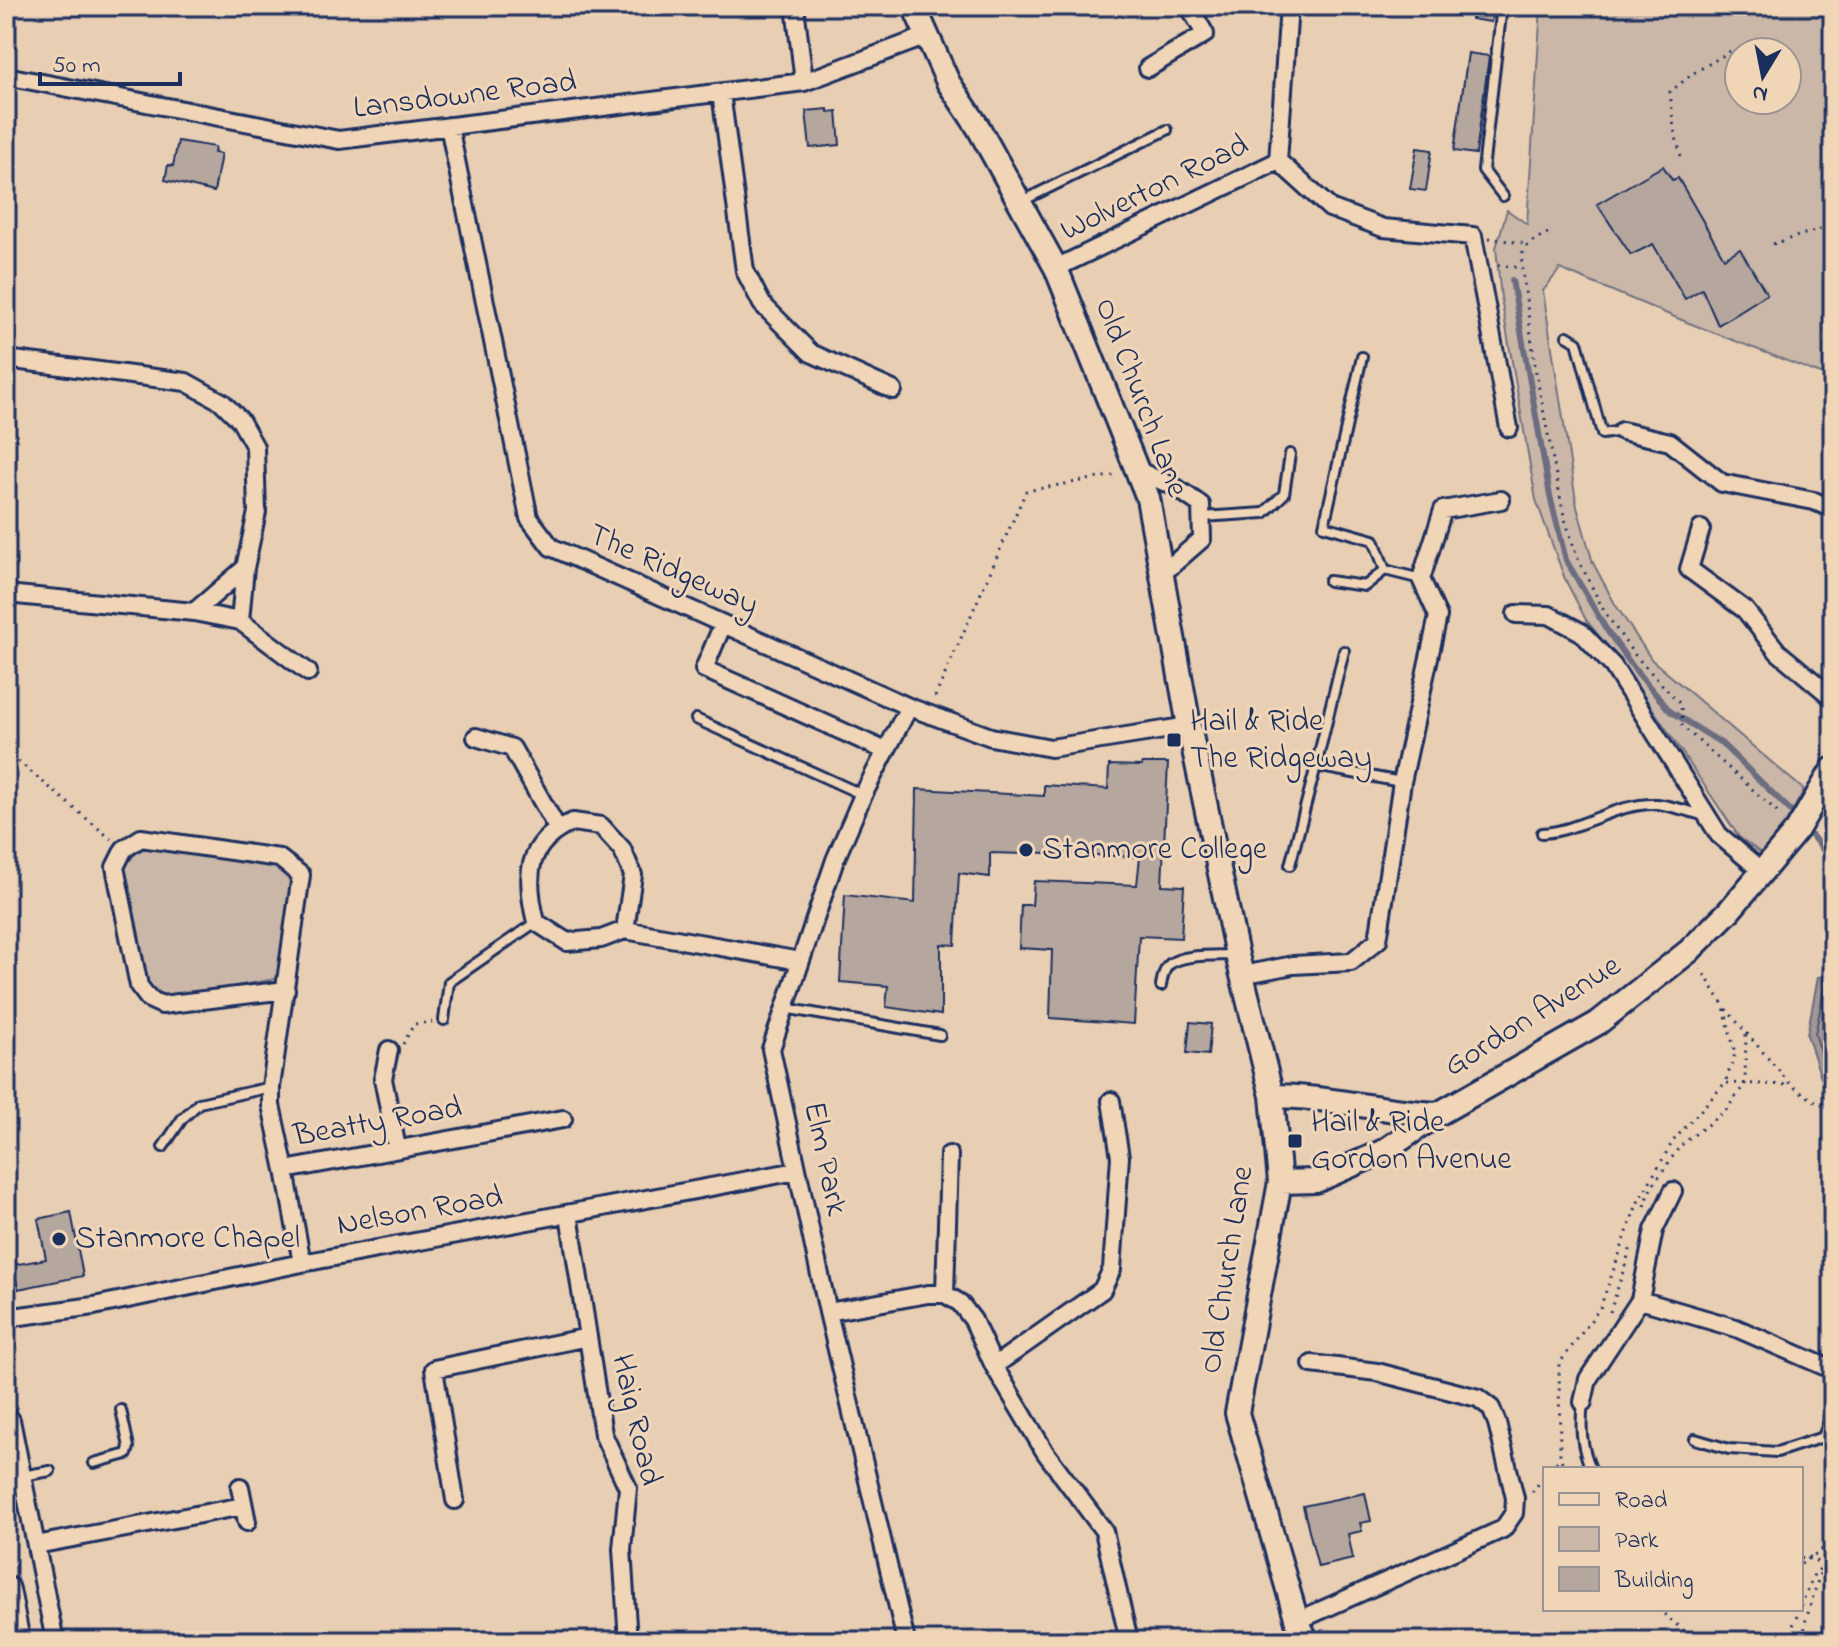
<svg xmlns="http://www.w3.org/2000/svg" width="1839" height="1647" font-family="'Indie Flower',sans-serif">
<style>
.green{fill:#cab7a7;stroke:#727382;stroke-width:2;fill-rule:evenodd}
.water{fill:#a29796;stroke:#6c6d80;stroke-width:2}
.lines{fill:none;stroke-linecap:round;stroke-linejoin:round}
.shore{stroke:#515974;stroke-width:2}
.stream{stroke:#6c6d80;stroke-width:6}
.building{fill:#b5a79e;stroke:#1b2f5e;stroke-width:2}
.lane-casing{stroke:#1b2f5e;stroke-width:14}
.street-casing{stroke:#1b2f5e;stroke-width:22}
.secondary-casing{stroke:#1b2f5e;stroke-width:28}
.primary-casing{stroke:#1b2f5e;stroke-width:32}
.path{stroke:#1b2f5e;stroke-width:3;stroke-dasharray:2 6;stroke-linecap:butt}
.lane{stroke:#f1d5b7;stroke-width:8}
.street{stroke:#f1d5b7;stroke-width:16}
.secondary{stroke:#f1d5b7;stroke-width:22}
.primary{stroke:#f1d5b7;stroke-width:26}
.poi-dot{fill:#1b2f5e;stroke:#f1d5b7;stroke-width:3}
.labels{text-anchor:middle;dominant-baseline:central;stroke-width:6;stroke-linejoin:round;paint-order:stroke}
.street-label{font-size:32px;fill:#1b2f5e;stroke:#f1d5b7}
.poi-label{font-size:32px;fill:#1b2f5e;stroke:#f1d5b7;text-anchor:start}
</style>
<rect width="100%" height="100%" fill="#e8ceb3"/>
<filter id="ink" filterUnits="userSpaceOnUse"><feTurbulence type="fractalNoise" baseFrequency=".0125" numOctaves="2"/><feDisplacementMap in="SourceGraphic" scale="16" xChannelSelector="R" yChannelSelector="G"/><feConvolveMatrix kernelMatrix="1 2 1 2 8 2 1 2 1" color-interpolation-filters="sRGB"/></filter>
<g filter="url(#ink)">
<path class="green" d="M 1541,6 L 1833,6 L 1833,376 L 1831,378 L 1689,323 L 1560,269 L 1543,291 L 1577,507 L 1593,563 L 1615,604 L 1652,660 L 1804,790 L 1780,833 L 1761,853 L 1739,837 L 1626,669 L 1586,620 L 1565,579 L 1536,500 L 1501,298 L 1496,248 L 1507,210 L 1527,224 ZM 1739,52 L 1787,52 L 1787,100 L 1739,100 Z
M 141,847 L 272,862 L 293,884 L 281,978 L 168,998 L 145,982 L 123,868 Z"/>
<path class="water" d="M 1833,974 L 1833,1077 L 1821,1078 L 1807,1035 L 1818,977 Z"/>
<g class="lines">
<path class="shore" d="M 1833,982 L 1825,986 L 1815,1034 L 1826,1067 L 1833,1070"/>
<path class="stream" d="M 1512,280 L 1550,496 L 1566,560 L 1606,629 L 1636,671 L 1670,711 L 1721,743 L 1792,812
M 1812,836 L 1833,862"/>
</g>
<path class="building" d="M 1473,6 L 1494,6 L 1491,22 L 1471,19 Z
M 1468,53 L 1489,56 L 1476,154 L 1454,151 Z
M 828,109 L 828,112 L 837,111 L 840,145 L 810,148 L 806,111 Z
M 178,141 L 215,147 L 214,153 L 221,154 L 214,192 L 165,180 L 168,165 L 173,166 Z
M 1417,148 L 1432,150 L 1426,191 L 1410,189 Z
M 1663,166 L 1672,180 L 1678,178 L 1724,258 L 1740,249 L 1767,294 L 1718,325 L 1702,289 L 1685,299 L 1653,244 L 1631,255 L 1597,204 Z
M 1142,763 L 1168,763 L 1162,885 L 1184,886 L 1181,938 L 1139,936 L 1134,1024 L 1050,1018 L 1052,950 L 1019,948 L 1021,905 L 1032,905 L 1034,881 L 1137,885 L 1140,857 L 1025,852 L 1025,854 L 990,853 L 990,877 L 959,873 L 955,945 L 941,944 L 941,1015 L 886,1007 L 888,986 L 840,982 L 845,895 L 915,903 L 917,789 L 1044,796 L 1044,785 L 1108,789 L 1109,765 L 1142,766 Z
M 1190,1022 L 1211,1024 L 1208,1055 L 1187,1053 Z
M 71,1212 L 83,1276 L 18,1289 L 13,1265 L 46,1259 L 38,1219 Z
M 1365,1493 L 1371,1521 L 1360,1523 L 1362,1531 L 1348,1534 L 1353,1559 L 1318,1567 L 1303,1506 Z"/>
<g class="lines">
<defs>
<path id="lane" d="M 1502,6 L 1483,170 L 1503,196
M 1020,202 L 1167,130
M 1567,336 L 1577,342 L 1602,434 L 1622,431
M 1362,357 L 1324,526 L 1374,540 L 1385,570
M 1202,517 L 1264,513 L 1284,494 L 1290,454
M 1329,581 L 1365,586 L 1385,570 L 1421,579
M 1344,651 L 1316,766 L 1401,782
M 696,719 L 863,795
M 1542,833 C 1581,831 1617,802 1657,804 C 1673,806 1690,812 1706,816
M 1290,865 L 1316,766
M 1161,986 C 1162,980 1163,972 1167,967 C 1177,953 1218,956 1235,955
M 784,1008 L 940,1035
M 444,1020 L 449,982 L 536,922
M 163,1147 L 182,1119 L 199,1103 L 271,1087
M 1583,1402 C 1580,1427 1581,1446 1591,1469
M 1695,1439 L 1729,1449 L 1777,1452 L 1823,1437 L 1833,1411
M 94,1463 L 127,1454 L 129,1447 L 121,1410
M 22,1476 L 50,1471"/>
<path id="street" d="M 795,6 L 804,82
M 1148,68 L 1205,34 L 1189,6
M 6,76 L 339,140 L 804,82 L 927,36
M 721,93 L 745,271 L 762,304 L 811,353 L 893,390
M 449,126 L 529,518 L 551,547 L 909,707 L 991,737 L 1051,748 L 1189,726
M 1278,161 L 1330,208 L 1383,228 L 1473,236 L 1509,428
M 1278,161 L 1289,6
M 1056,268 L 1278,161
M 6,359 L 186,382 L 222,402 L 240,420 L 255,447 L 257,512 L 245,568 L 194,612 L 6,594
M 1622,431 L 1670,442 L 1722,483 L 1814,501 L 1833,509
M 1139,471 L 1175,487 L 1201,505 L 1202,539 L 1163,573
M 1701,529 L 1689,569 L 1745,610 L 1778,652 L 1833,698
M 245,568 L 240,621 L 308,672
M 194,612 L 240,621
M 1516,614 L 1549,615 L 1581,632 L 1613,666 L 1719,835 L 1763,872
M 723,624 L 704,669 L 886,751
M 476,737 L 512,748 L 557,828
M 573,822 L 601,826 L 622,849 L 633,875 L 625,930 L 601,939 L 567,942 L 536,922 C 525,877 525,842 573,822 Z
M 625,930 L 800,961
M 1242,975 L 1293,965 L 1351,962 L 1378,940 L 1402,782 L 1438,616 L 1421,579 L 1443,510 L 1501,500
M 286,990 L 162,1005 L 149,999 L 139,986 L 115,867 L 124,849 L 141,838 L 279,858 L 301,875 L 271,1087 L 271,1105 L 285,1170 L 563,1119
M 389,1050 L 383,1079 L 397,1148
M 285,1170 L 302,1263
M 569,1214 L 603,1434 L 628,1488 L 622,1549 L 628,1641
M 945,1294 L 949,1155
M 1640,1300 L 1654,1230 L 1673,1191
M 828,1312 L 928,1294 L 945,1294 L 960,1303 L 973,1320 L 994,1366 L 1045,1452 L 1104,1531 L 1129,1641
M 6,1318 L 94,1306 L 302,1263 L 797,1171
M 994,1366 L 1102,1290 L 1112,1269 L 1120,1157 L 1111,1101
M 1583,1402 L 1588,1379 L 1640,1300 L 1736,1328 L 1833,1370
M 6,1414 L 11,1420 L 55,1641
M 240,1487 L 247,1522
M 455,1500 L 434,1369 L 588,1337
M 36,1545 L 243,1506
M 1297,1621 L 1503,1529 L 1514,1513 L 1515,1498 L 1497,1423 L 1491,1408 L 1478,1398 L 1377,1372 L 1312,1364
M 906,1641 L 828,1312 L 771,1049 L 835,860 L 863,795 L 909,707"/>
<path id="secondary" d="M 914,6 L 948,82 L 978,127 L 1056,268 L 1148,498 L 1189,726 L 1237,955 L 1272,1096 L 1280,1182 L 1237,1413 L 1297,1621 L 1307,1641
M 1272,1096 C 1329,1096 1382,1112 1438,1114
M 1280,1182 L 1316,1181 L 1384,1151 L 1438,1114 L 1598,1023 L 1689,951 L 1729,911 L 1797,830 L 1833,769"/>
<path id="primary" d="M 6,1590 L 16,1641"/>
</defs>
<use href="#lane" class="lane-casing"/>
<use href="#street" class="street-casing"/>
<use href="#secondary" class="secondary-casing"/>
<use href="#primary" class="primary-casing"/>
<path class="path" d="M 1681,156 L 1674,129 L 1670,92 L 1692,74 L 1734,49
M 1548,233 C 1529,243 1520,245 1522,268 L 1536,373 L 1564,516 L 1577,557 L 1604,611 L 1633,653 L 1681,705 L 1682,726 L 1781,815
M 1489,238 L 1527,244
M 1773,244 L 1833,225
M 1498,265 L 1522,268
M 935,697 L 1026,491 L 1115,475
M 6,751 L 111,839
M 1726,1009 L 1791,1085 L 1820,1105 L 1833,1104
M 403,1044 L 414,1024 L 432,1022
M 1727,1083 L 1791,1085
M 1645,1206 L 1651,1188 L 1680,1146 L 1726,1110 L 1745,1084 L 1746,1030
M 1610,1312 L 1631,1247
M 1551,1469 L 1560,1458
M 1566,1469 L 1560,1458 L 1559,1364 L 1600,1308 L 1637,1204 L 1673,1141 L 1725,1083 L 1735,1054 L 1724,1006 L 1701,969
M 1532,1492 L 1545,1476
M 1801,1558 L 1812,1557 L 1822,1567 L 1805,1623 L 1804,1641
M 1801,1564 L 1833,1542
M 1801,1606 L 1813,1576 L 1833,1555
M 1658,1609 L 1696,1641
M 1793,1641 L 1792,1628 L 1800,1609"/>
<use href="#lane" class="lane"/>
<use href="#street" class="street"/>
<use href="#secondary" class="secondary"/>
<use href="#primary" class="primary"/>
</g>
</g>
<g class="poi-dot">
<rect x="1166" y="732" width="16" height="16" rx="4"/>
<circle cx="1026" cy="850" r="8"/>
<rect x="1287" y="1133" width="16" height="16" rx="4"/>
<circle cx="59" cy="1239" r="8"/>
</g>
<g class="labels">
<g class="street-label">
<text transform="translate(465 96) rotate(-7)">Lansdowne Road</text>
<text transform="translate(1155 189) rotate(-26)">Wolverton Road</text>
<text transform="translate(1140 398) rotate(69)">Old Church Lane</text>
<text transform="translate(673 571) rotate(24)">The Ridgeway</text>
<text transform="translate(1533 1017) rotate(-32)">Gordon Avenue</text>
<text transform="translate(378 1123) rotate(-10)">Beatty Road</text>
<text transform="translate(824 1159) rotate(78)">Elm Park</text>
<text transform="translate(420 1212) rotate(-10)">Nelson Road</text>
<text transform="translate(1228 1270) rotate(-81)">Old Church Lane</text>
<text transform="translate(635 1420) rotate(77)">Haig Road</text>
</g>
<g class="poi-label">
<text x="1190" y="722">Hail &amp; Ride<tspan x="1190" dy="37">The Ridgeway</tspan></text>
<text x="1042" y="850">Stanmore College</text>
<text x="1311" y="1123">Hail &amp; Ride<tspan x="1311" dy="37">Gordon Avenue</tspan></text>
<text x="75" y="1239">Stanmore Chapel</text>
</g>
</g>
<rect width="1839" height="1647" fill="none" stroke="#f1d5b7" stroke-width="32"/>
<rect x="16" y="16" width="1807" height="1615" fill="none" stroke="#1b2f5e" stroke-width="3" filter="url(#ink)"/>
<rect x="1543" y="1467" width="260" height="144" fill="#f1d5b7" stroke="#9b9393" stroke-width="2"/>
<rect x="1559" y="1493" width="40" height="12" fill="#f1d5b7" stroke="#9b9393" stroke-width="2"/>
<text x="1615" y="1507" font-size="24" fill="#1b2f5e">Road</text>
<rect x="1559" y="1527" width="40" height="24" fill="#cab7a7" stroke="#9b9393" stroke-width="2"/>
<text x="1615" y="1547" font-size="24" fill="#1b2f5e">Park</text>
<rect x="1559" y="1567" width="40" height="24" fill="#b5a79e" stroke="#9b9393" stroke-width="2"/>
<text x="1615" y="1587" font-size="24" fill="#1b2f5e">Building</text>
<g transform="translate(1763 76) rotate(190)"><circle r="38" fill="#f1d5b7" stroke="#9b9393" stroke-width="2"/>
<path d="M0-6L14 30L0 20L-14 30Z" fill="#1b2f5e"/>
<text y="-12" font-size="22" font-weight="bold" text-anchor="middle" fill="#1b2f5e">N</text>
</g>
<path d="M40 72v12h140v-12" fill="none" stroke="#1b2f5e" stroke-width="4"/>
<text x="52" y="72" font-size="24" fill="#1b2f5e" stroke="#f1d5b7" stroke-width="6" paint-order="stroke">50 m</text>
</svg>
